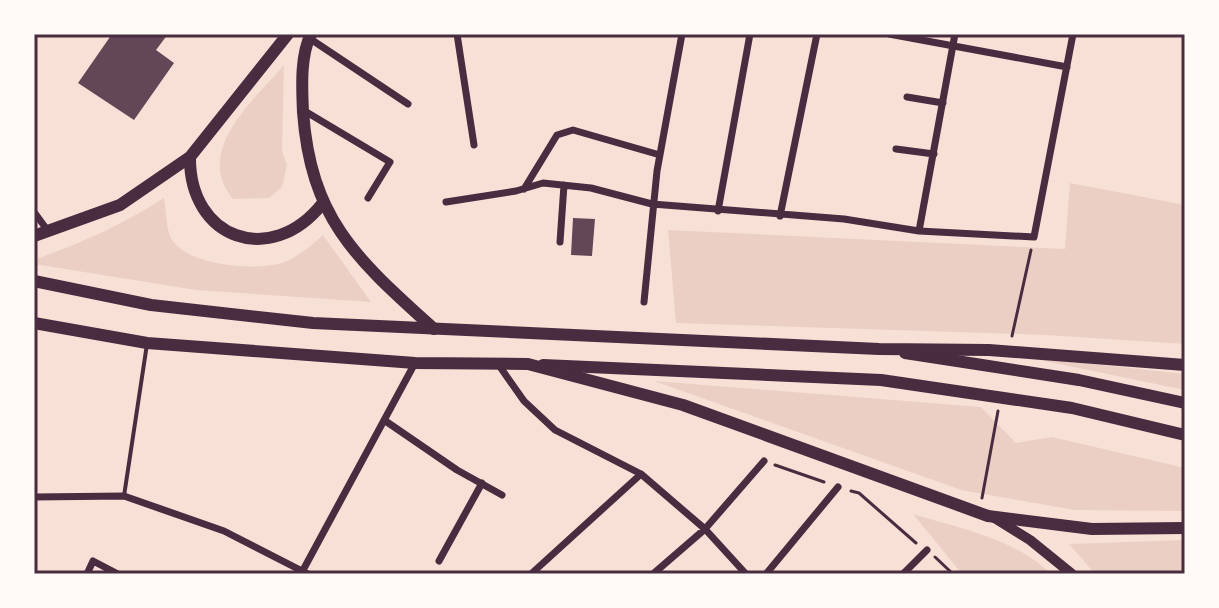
<svg xmlns="http://www.w3.org/2000/svg" width="1219" height="608" font-family="'Fira Sans',sans-serif">
<style>
.green{fill:#ebcfc5}
.building{fill:#644757}
.lines{fill:none;stroke-linecap:round;stroke-linejoin:round}
.path{stroke:#4a2c40;stroke-width:3}
.service{stroke:#4a2c40;stroke-width:4}
.minor{stroke:#4a2c40;stroke-width:7}
.secondary{stroke:#4a2c40;stroke-width:10}
.primary{stroke:#4a2c40;stroke-width:12}
.trunk{stroke:#4a2c40;stroke-width:12}
.neatline{fill:none;stroke:#4a2c40;stroke-width:3}
</style>
<rect width="100%" height="100%" fill="#f7e1d7"/>
<path class="green" d="M 284,65 L 282,151 L 287,165 L 282,187 L 269,198 L 233,199 C 193,151 254,100 284,65 Z
M 1070,183 L 1185,205 L 1185,344 L 1046,335 L 676,323 L 668,230 L 1065,249 Z
M 164,198 C 166,210 166,225 170,236 C 182,266 261,273 287,261 C 300,255 312,245 323,235 L 371,302 L 196,290 L 34,264 L 34,260 C 81,243 122,225 164,198 Z
M 1020,356 L 1185,374 L 1185,390 Z
M 654,381 L 981,407 L 1016,443 L 1052,437 L 1185,468 L 1185,511 L 1075,510 L 961,490 Z
M 913,514 C 958,528 1017,539 1051,574 L 962,574 Z
M 1185,540 L 1185,574 L 1095,574 L 1069,544 Z"/>
<path class="building" d="M 112,34 L 168,34 L 156,50 L 174,63 L 134,120 L 78,83 Z
M 573,218 L 595,219 L 592,256 L 571,255 Z"/>
<g class="lines">
<path class="path" d="M 1012,336 L 1031,250
M 775,465 L 824,482
M 851,491 L 859,493 L 916,543
M 982,498 L 998,411
M 935,557 L 953,574"/>
<path class="service" d="M 124,496 L 147,344"/>
<path class="minor" d="M 457,34 L 474,145
M 889,34 L 1067,67
M 309,38 L 408,104
M 907,97 L 943,103
M 303,110 L 390,162 L 368,198
M 896,149 L 934,154
M 524,189 L 557,135 L 573,130 L 660,155
M 446,202 L 516,191 L 543,183 L 591,188 L 652,204 L 844,219 L 919,231 L 1034,237 L 1073,34
M 718,211 L 750,34
M 34,212 L 48,231
M 780,216 L 817,34
M 919,231 L 955,34
M 560,242 L 564,185
M 644,302 L 657,171 L 682,34
M 498,364 L 524,401 L 555,430 L 641,474 L 705,529 L 746,574
M 384,420 L 457,470 L 502,495
M 34,497 L 124,496 L 224,531 L 308,574
M 439,561 L 482,483
M 302,572 L 415,363
M 87,574 L 93,561 L 118,574
M 531,574 L 641,474
M 653,574 L 705,529 L 764,461
M 766,574 L 838,487
M 903,574 L 927,550"/>
<path class="secondary" d="M 993,517 L 1030,540 L 1072,574"/>
<path class="primary" d="M 311,34 C 300,56 302,88 303,112 C 311,221 358,260 434,329
M 190,157 C 189,239 271,268 322,204
M 34,236 L 120,205 L 190,157 L 288,34
M 905,353 L 1079,380 L 1185,403
M 543,365 L 881,380 L 1072,408 L 1185,435"/>
<path class="trunk" d="M 34,281 L 151,305 L 313,323 L 879,349 L 989,350 L 1185,365
M 34,323 L 147,343 L 415,363 L 528,364 L 683,405 L 988,516 L 1092,529 L 1185,528"/>
</g>
<rect width="1219" height="608" fill="none" stroke="#fffaf5" stroke-width="72"/>
<rect x="36" y="36" width="1147" height="536" class="neatline"/>
</svg>
